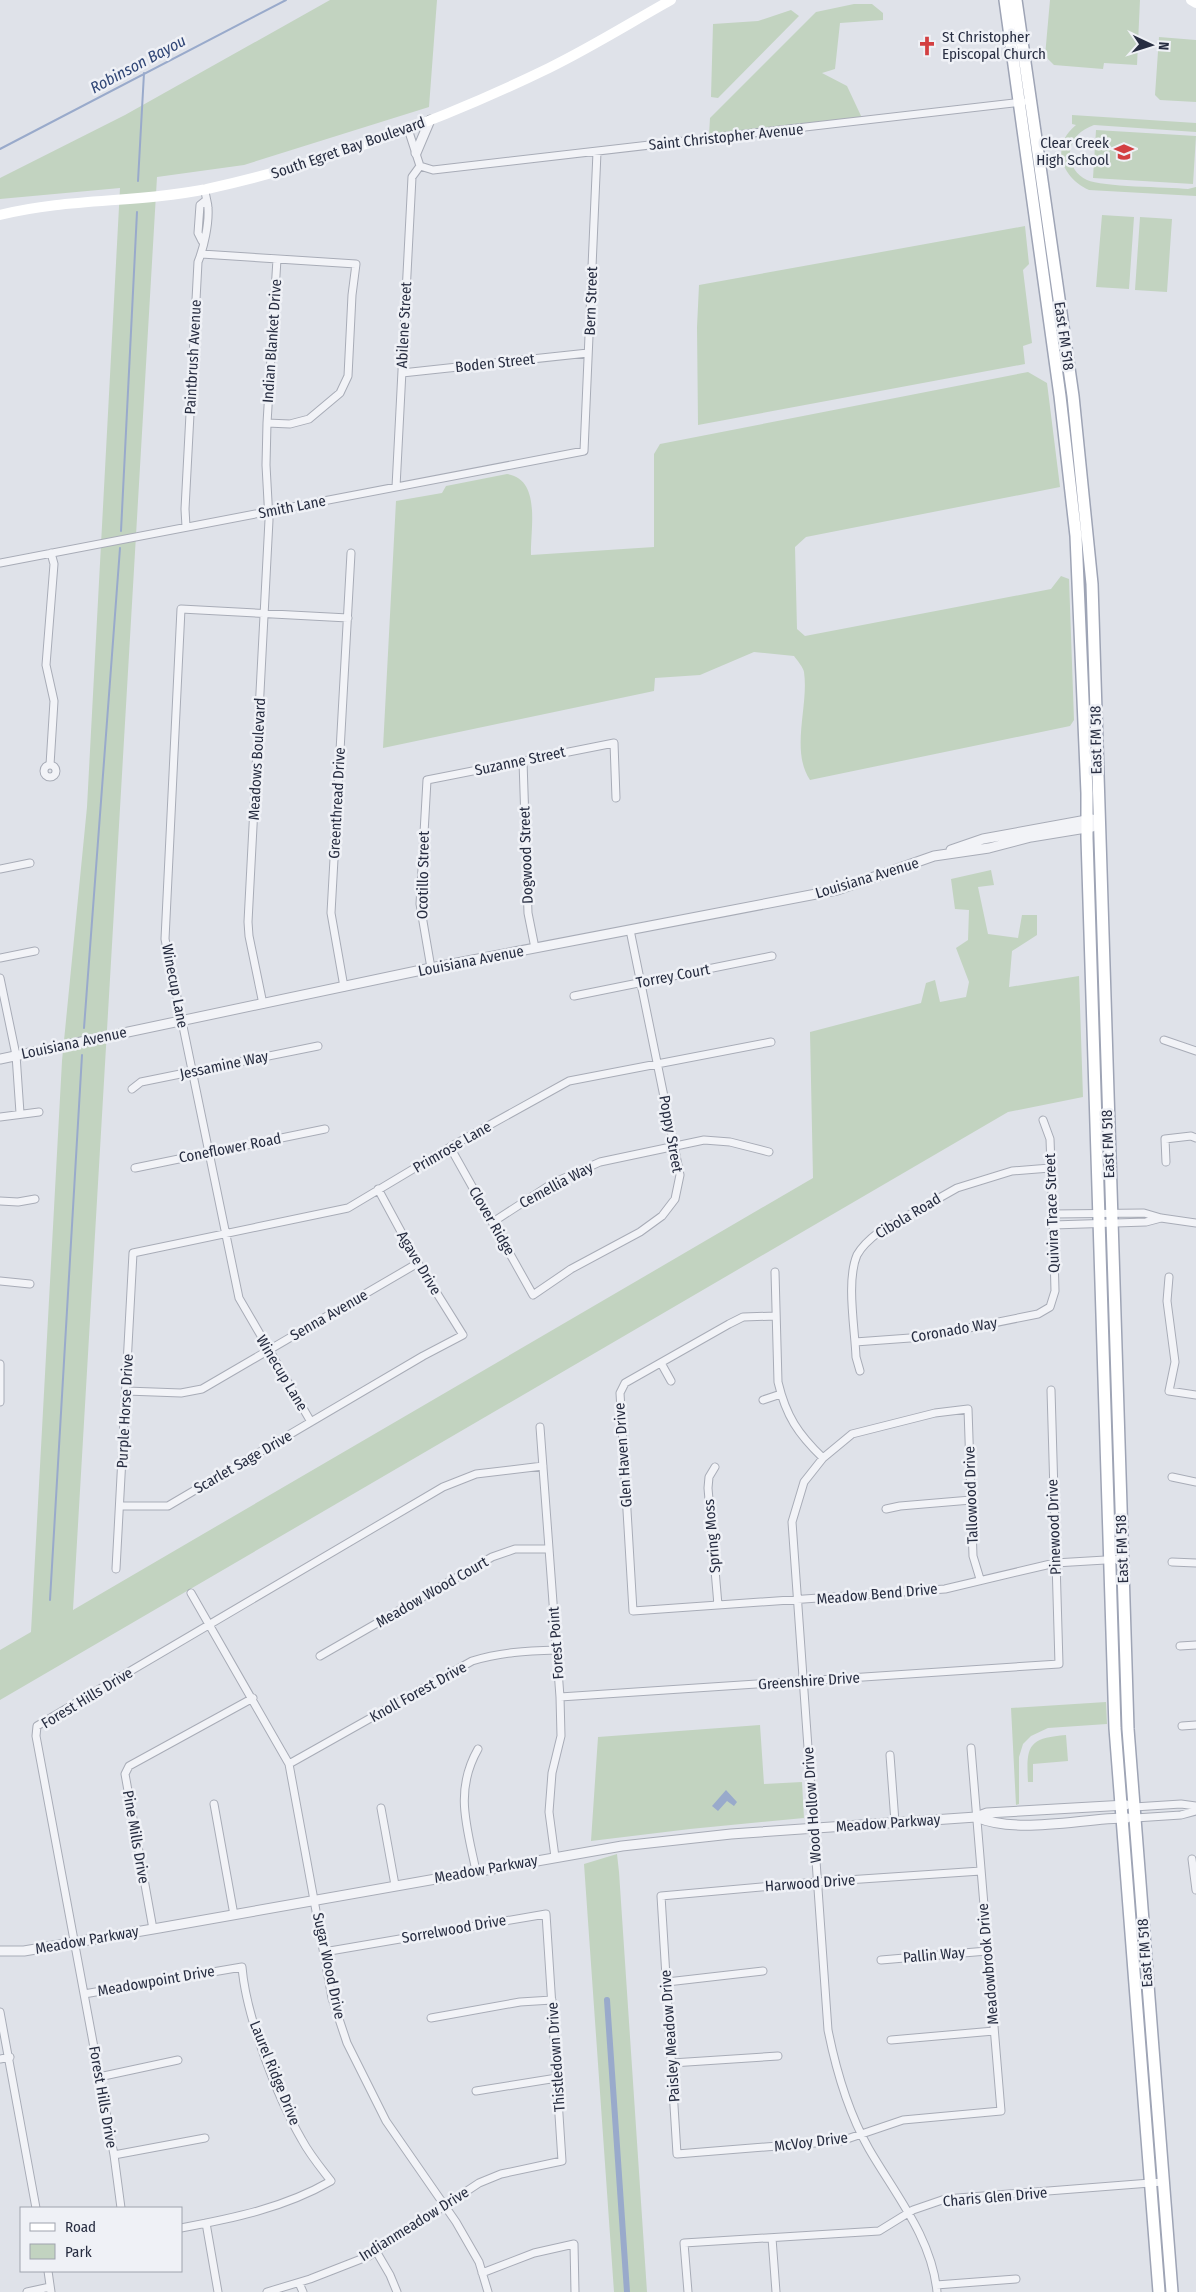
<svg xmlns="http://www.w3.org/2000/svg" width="1196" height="2292" font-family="'Fira Sans Condensed',sans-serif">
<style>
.green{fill:#c2d3c0}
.water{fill:#99aacb}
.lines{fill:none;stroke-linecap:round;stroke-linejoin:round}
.stream{stroke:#99aacb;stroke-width:2}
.canal{stroke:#99aacb;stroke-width:6}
.minor-casing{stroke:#a8acb7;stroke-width:9}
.tertiary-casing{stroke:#a8acb7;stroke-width:11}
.primary-casing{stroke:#9ea4b5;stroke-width:14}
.minor{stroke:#f2f3f7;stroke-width:7}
.tertiary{stroke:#f2f3f7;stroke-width:9}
.secondary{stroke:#fff;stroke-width:10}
.primary{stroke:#fff;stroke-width:11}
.labels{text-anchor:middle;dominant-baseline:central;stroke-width:5;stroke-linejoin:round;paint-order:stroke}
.poi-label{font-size:15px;fill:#272d41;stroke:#eff1f6;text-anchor:start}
.street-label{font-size:15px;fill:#272d41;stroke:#eff1f6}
.water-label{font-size:16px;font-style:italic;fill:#304676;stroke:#eff1f6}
</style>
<rect width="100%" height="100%" fill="#dfe2e9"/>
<path class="green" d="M 330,0 L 437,0 L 429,107 L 244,165 L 157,177 L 73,1610 L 813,1178 L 810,1032 L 921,1003 L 926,983 L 935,980 L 940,1002 L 966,997 L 969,982 L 956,948 L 968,940 L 969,910 L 955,909 L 951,879 L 991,870 L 994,885 L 978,887 L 988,934 L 1018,938 L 1022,915 L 1037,915 L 1037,935 L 1012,951 L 1009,987 L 1079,976 L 1083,1097 L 1008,1112 L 0,1700 L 0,1650 L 31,1632 L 62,1061 L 87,807 L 120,188 L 0,199 L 0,178 L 125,115 Z
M 1050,0 L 1140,0 L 1137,65 L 1104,63 L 1103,69 L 1054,65 L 1045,56 Z
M 854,4 L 872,4 L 883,13 L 883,20 L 840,23 L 835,69 L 822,73 L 847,86 L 862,118 L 709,135 L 710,118 L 816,12 Z
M 791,10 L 799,16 L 718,98 L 711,97 L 713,24 L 758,21 Z
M 1159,37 L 1196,40 L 1196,102 L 1160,100 L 1155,95 Z
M 1072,115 L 1196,123 L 1196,132 L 1094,125 C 1081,130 1072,137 1070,152 C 1069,164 1076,175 1087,180 C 1102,187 1167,187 1188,189 L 1196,187 L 1196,196 L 1089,190 C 1061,177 1050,146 1076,125 L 1072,124 Z
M 1096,130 L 1196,136 L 1193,184 L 1093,178 Z
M 1102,215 L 1134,217 L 1129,289 L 1096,287 Z
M 1140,217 L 1172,219 L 1167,292 L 1135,290 Z
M 1025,226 L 1029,264 L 1023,270 L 1032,343 L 1023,346 L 1025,364 L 698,425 L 697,327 L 699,285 Z
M 1028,372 L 1047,383 L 1060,487 L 806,537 L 795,547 L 797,629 L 805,636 L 1051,589 L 1061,576 L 1069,579 L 1074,720 L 1070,726 L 810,780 C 790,750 809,706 804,672 C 803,667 797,660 794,656 L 754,652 L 700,675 L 655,678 L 654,691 L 383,748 L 396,501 L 442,493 L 446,486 L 507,474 C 542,479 530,530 531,555 L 654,547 L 654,454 L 660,444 Z
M 1106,1702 L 1107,1724 L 1048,1728 L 1031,1736 L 1023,1744 L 1019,1757 L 1019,1804 L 1016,1805 L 1011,1708 Z
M 760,1725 L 764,1784 L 802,1782 L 804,1818 L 690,1829 L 591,1841 L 598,1737 Z
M 1066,1735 L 1068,1761 L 1033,1764 L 1033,1782 L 1028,1782 C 1026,1746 1028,1738 1066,1735 Z
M 617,1854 L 619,1872 L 647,2292 L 614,2292 L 584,1864 Z"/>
<path class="water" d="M 726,1790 L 737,1802 L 734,1806 L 727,1801 L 718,1811 L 712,1806 Z"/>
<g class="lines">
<path class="stream" d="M 0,149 L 286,0
M 138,181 L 144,73
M 121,531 L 137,212
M 84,1028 L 120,548
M 50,1600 L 82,1055"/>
<path class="canal" d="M 607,2000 L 627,2292"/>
<defs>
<path id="minor" d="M 408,129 L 420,166
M 420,166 L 433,170 L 1023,102
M 202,241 L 198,233 L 200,205 L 205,201
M 201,254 C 253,257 305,261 356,264 L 352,295 L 348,376 L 340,393 L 309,419 L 290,424 L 267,423 L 277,259
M 402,373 L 588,353
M 396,487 L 412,177 L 420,166
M 186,527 L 185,509 L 198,262 C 204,247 209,224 208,208 C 208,202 205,196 205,189
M 0,563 L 584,451 L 597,152
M 523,761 L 528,913 L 535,948
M44 771a6 6 0 1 1 12 0a6 6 0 1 1-12 0Z
M 50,765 L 54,701 L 46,665 L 54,564 L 51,553
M 0,869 L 30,863
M 0,958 L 35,951
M 431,968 L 420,904 L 427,780 L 614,743 L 616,798
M 0,978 L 16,1055 L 20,1113
M 344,987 L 331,913 L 351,553
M 574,996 L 772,956
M 263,1004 L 249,936 L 248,922 L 269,520 L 266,465 L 267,423
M 1164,1040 L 1196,1051
M 132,1089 L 141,1082 L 318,1046
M 0,1117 L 39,1112
M 450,1147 L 533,1295 L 571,1269 L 640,1232 L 662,1216 L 675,1199 L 680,1175 L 630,930
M 1166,1162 L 1165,1139 L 1191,1136 L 1196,1138
M 135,1168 L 325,1129
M 0,1201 L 18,1202 L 35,1199
M 1053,1214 L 1144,1213 L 1161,1218 L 1196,1223
M 493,1222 L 553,1183 L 600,1162 L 704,1140 L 730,1142 L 769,1152
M 1053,1225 L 1146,1222 L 1161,1218
M 775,1272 L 778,1382 C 786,1416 798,1434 823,1458
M 1169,1277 L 1167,1301 L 1175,1362 L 1169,1391 L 1196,1395
M 0,1281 L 30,1284
M 776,1316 L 743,1317 L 729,1324 L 625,1383 L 620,1393 L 633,1611 L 945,1589 L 1055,1563 L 1122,1559
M 855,1342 L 924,1337 L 1038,1314 L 1050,1307 L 1055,1291 L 1053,1219 L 1050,1139 L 1043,1120
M 661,1363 L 671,1381
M 0,1364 L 0,1402
M 860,1371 L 856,1357 C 855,1329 846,1281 857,1255 C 862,1246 871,1238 879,1232 L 957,1188 L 1012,1171 L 1050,1168
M 126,1391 L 181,1393 L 202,1389 L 418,1263
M 763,1400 L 781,1394
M 311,1422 L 239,1298 L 165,939 L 181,609 L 348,618
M 540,1427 L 560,1697 L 561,1736 L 552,1773 L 549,1812 L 555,1857
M 715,1467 L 709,1477 L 708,1488 L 718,1605
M 1172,1477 L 1196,1482
M 121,1506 L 168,1506 L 423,1356 L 463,1335 L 418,1263 L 378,1189
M 886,1509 L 900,1506 L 971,1500
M 1172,1562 L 1196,1563
M 116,1569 L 133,1253 L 348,1208 L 450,1147 L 569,1081 L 771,1042
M 191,1593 L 289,1764 L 332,1998 L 347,2043 L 386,2121 L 456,2222 L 479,2262 L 488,2292
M 1180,1646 L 1196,1645
M 320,1656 L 492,1557 L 515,1549 L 549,1549
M 560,1697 L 1059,1664 L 1051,1390
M 1182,1726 L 1196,1725
M 971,1748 L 1001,2111 L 903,2120 L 841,2141 L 677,2154 L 661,1896 L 817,1882 L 981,1871
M 890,1755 L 895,1822
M 289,1764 L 472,1661 C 501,1652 527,1651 557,1650
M 214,1804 L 234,1915
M 1134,1807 L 1181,1804 L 1196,1806
M 381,1808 L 395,1885
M 1135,1818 L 1181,1815 L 1196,1811
M 1192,1859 L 1196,1890
M 476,1871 C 467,1827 454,1791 478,1749
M 153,1929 L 125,1774 L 129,1766 L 253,1698
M 881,1960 L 987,1951
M 667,1982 L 763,1971
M 84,1994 L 242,1967 C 246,2016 277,2097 302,2140 C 310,2155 321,2168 331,2181 C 284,2208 234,2218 181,2228
M 0,2012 L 36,2208
M 431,2018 L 520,2002 L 552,2000
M 891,2040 L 994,2031
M 0,2059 L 10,2057
M 672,2063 L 778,2056
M 99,2077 L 178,2060
M 476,2091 L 557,2078
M 114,2155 L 205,2138
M 121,2208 L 114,2155 L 36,1736 L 37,1726 L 443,1487 L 476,1474 L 543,1466
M 206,2223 L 218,2292
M 772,2238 L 776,2292
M 376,2251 L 390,2275 L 397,2292
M 48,2271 L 51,2292
M 482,2273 L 534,2253 L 574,2244 L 575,2292
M 299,2283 L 303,2292
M 936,2285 L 1016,2279
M 27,2292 L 50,2287
M 267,2292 L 310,2279 L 369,2256 L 479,2183 L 501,2174 L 562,2161 L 546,1914 L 324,1952
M 688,2292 L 684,2243 L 879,2231 L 913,2210 L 945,2199 L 1163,2182
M 937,2292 C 932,2238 895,2194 869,2149 C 848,2112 836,2070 828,2030 L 792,1522 L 804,1482 L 823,1458 L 852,1434 L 935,1413 L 968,1409 L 973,1556 L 980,1579"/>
<path id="tertiary" d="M 416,153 L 430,120
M 951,850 L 983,839 L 1092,819
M 0,1059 L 431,968 L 837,890 L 934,856 L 989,848 L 1031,837 L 1092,827
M 976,1817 C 1019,1835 1081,1818 1127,1818
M 0,1951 L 24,1951 L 159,1928 L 622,1846 L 731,1834 L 976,1817 L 987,1813 L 1126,1805"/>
<path id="primary" d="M 1005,0 L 1060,396 L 1076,536 L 1087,793 L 1087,838 L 1115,1728 L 1159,2292
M 1016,0 L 1073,396 L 1092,584 L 1128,1729 L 1172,2292"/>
</defs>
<use href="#minor" class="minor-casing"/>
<use href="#tertiary" class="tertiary-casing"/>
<use href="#primary" class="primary-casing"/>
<use href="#minor" class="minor"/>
<use href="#tertiary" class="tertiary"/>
<path class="secondary" d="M 1191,0 L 1196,3
M 0,215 C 67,198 139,203 207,189 C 325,163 440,121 549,68 C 590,48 630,23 671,0"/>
<use href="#primary" class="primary"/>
</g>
<defs>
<symbol id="church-bare" viewBox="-9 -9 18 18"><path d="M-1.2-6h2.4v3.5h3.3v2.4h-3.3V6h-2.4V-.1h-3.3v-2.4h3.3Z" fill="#d33f41" stroke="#eff1f6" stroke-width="2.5" paint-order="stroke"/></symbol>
<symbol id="school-bare" viewBox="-9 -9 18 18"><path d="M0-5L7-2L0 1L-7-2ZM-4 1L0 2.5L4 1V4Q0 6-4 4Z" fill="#d33f41" stroke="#eff1f6" stroke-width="2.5" paint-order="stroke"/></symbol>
</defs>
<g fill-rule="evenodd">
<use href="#church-bare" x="913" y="32" width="28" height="28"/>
<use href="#school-bare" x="1110" y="138" width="28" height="28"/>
</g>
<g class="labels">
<g class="poi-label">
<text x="942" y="37">St Christopher<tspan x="942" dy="17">Episcopal Church</tspan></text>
<text x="1109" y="143" text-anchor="end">Clear Creek<tspan x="1109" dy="17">High School</tspan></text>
</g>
<g class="street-label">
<text transform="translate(726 137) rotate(-6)">Saint Christopher Avenue</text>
<text transform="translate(348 148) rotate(-19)">South Egret Bay Boulevard</text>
<text transform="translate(591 301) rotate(-88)">Bern Street</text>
<text transform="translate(404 325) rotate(-87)">Abilene Street</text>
<text transform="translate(1064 336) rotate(82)">East FM 518</text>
<text transform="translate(272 341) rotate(-86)">Indian Blanket Drive</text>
<text transform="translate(193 357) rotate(-87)">Paintbrush Avenue</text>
<text transform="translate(495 363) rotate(-6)">Boden Street</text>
<text transform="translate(292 507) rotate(-11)">Smith Lane</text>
<text transform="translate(1096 740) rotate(-91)">East FM 518</text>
<text transform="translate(257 759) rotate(-87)">Meadows Boulevard</text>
<text transform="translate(520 761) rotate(-12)">Suzanne Street</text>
<text transform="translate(337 803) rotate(-87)">Greenthread Drive</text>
<text transform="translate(526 855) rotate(-92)">Dogwood Street</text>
<text transform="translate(423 875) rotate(-89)">Ocotillo Street</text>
<text transform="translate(867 878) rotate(-17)">Louisiana Avenue</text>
<text transform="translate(471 961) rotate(-11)">Louisiana Avenue</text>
<text transform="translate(673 976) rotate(-11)">Torrey Court</text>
<text transform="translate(175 986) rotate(79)">Winecup Lane</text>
<text transform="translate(74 1043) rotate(-12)">Louisiana Avenue</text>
<text transform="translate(224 1065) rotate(-12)">Jessamine Way</text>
<text transform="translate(671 1134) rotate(80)">Poppy Street</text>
<text transform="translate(1108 1144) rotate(-92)">East FM 518</text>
<text transform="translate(452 1147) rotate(-30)">Primrose Lane</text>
<text transform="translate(230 1148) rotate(-11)">Coneflower Road</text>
<text transform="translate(556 1185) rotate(-28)">Cemellia Way</text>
<text transform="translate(1052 1213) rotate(-92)">Quivira Trace Street</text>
<text transform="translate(908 1216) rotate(-31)">Cibola Road</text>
<text transform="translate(492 1221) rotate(60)">Clover Ridge</text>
<text transform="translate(419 1263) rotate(59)">Agave Drive</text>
<text transform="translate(329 1315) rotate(-30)">Senna Avenue</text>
<text transform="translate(954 1330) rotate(-10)">Coronado Way</text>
<text transform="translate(282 1373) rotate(59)">Winecup Lane</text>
<text transform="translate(125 1411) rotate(-87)">Purple Horse Drive</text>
<text transform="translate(623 1455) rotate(-94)">Glen Haven Drive</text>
<text transform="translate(243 1462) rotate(-30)">Scarlet Sage Drive</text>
<text transform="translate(971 1495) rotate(-92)">Tallowood Drive</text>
<text transform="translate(1054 1527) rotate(-92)">Pinewood Drive</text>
<text transform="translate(712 1536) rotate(-95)">Spring Moss</text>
<text transform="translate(1122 1549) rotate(-92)">East FM 518</text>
<text transform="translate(432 1592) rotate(-30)">Meadow Wood Court</text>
<text transform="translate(877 1594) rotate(-5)">Meadow Bend Drive</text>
<text transform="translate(556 1643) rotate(-94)">Forest Point</text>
<text transform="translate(809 1681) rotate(-4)">Greenshire Drive</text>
<text transform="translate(418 1692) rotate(-29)">Knoll Forest Drive</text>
<text transform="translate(87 1698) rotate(-31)">Forest Hills Drive</text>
<text transform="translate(812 1805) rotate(-94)">Wood Hollow Drive</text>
<text transform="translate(888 1823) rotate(-4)">Meadow Parkway</text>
<text transform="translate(136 1837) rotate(80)">Pine Mills Drive</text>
<text transform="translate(486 1869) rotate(-10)">Meadow Parkway</text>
<text transform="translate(810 1883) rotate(-4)">Harwood Drive</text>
<text transform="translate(454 1929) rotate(-10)">Sorrelwood Drive</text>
<text transform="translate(87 1940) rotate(-10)">Meadow Parkway</text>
<text transform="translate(1145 1953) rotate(-94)">East FM 518</text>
<text transform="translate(934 1955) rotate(-5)">Pallin Way</text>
<text transform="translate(988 1964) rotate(-95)">Meadowbrook Drive</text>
<text transform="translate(329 1966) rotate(78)">Sugar Wood Drive</text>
<text transform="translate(156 1981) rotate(-10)">Meadowpoint Drive</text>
<text transform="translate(670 2036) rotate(-94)">Paisley Meadow Drive</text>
<text transform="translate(556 2057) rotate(-94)">Thistledown Drive</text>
<text transform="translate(275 2073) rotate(68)">Laurel Ridge Drive</text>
<text transform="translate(103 2097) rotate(80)">Forest Hills Drive</text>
<text transform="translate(811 2142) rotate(-7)">McVoy Drive</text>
<text transform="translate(995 2197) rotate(-5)">Charis Glen Drive</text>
<text transform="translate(414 2224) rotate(-32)">Indianmeadow Drive</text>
</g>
<g class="water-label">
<text transform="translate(138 64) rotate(-28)">Robinson Bayou</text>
</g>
</g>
<rect x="20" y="2207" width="162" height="65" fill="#eff1f6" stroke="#9fa3ae"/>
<rect x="30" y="2223" width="25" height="8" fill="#ffffff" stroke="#9fa3ae"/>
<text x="65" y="2232" font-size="15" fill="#272d41">Road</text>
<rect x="30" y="2244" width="25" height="15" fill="#c2d3c0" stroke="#9fa3ae"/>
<text x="65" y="2257" font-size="15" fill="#272d41">Park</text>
<g transform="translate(1151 45) rotate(94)" stroke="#eff1f6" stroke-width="4" paint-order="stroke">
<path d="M0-4L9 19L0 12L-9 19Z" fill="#272d41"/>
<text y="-8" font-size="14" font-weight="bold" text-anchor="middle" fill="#272d41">N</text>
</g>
</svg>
